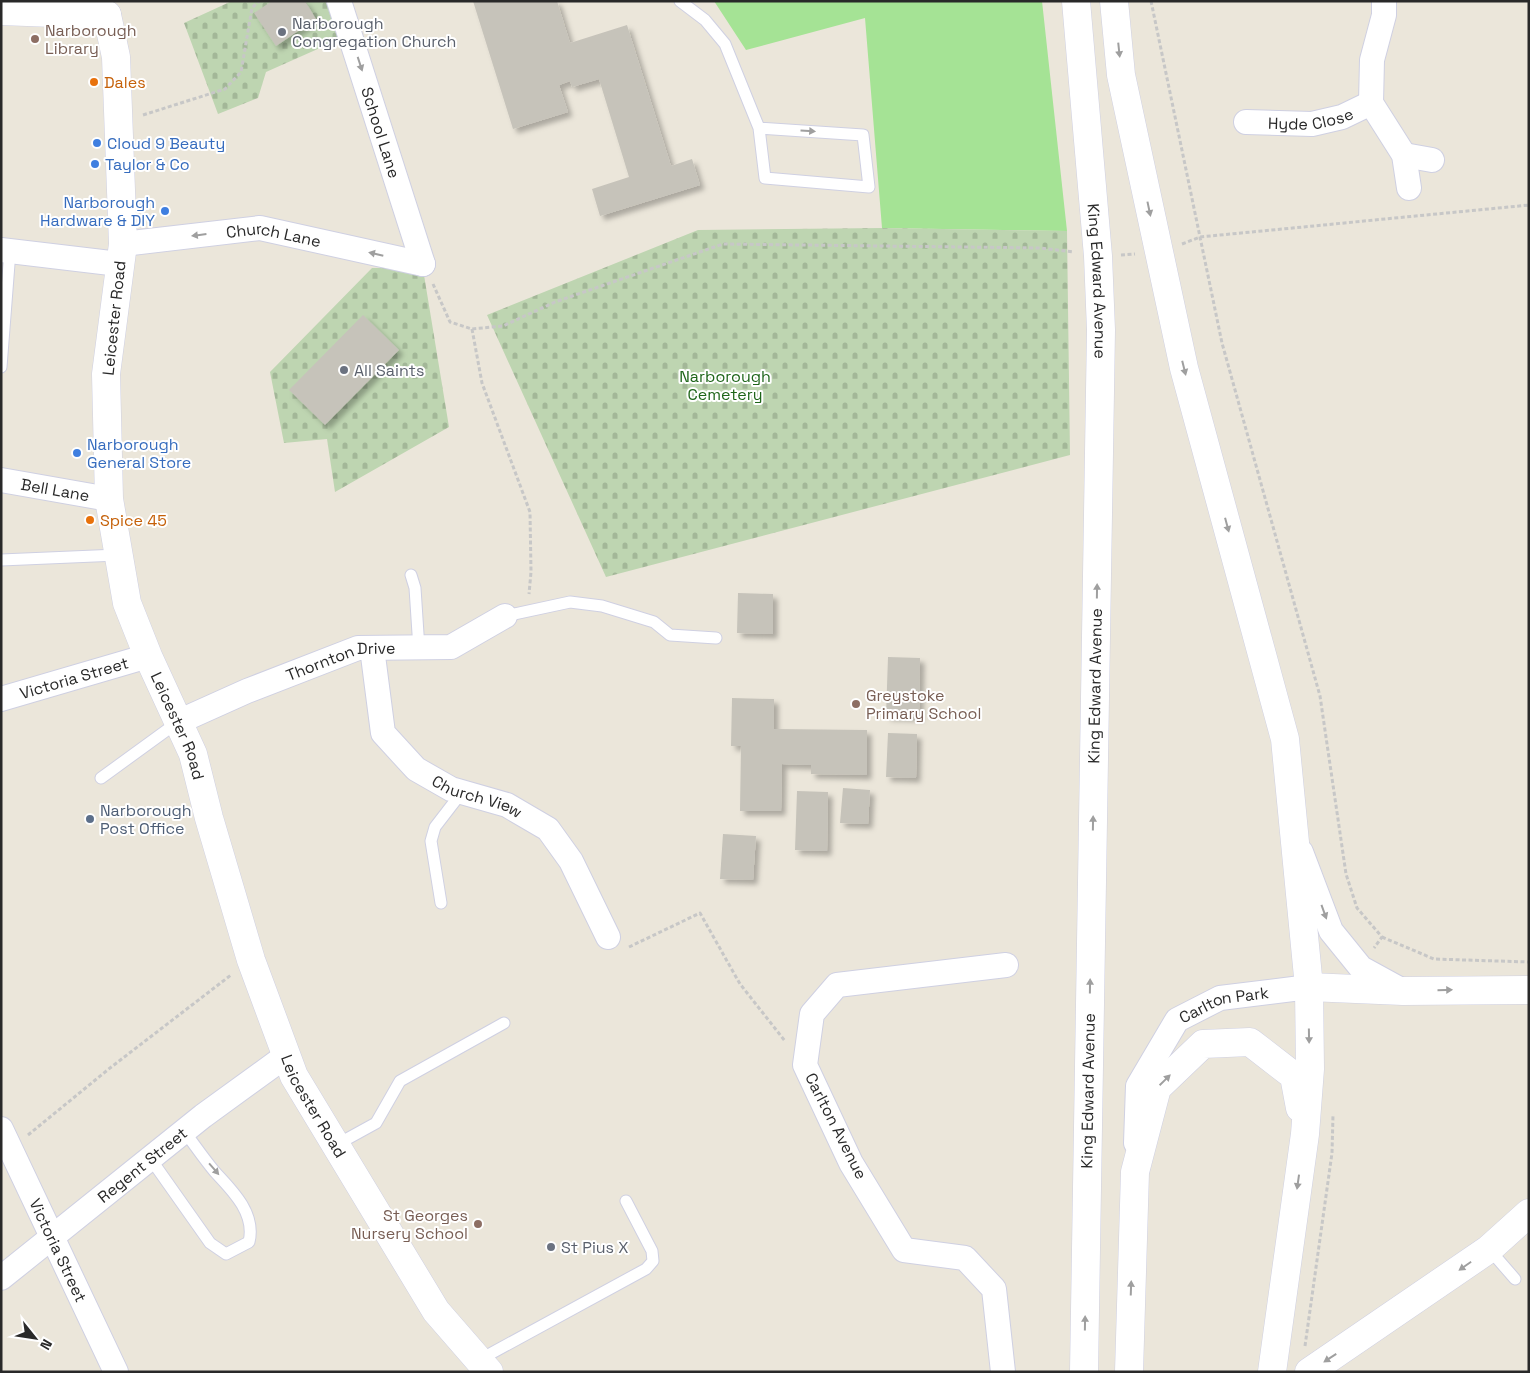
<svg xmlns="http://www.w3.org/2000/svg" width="1530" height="1373" font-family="'Space Grotesk',sans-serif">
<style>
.grass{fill:#a5e395}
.cemetery{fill:url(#cemetery-stones)}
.building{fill:#c6c3ba;filter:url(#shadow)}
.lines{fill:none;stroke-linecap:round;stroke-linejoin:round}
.lane-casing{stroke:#cfd0e2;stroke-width:13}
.street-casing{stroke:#cfd0e2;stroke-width:26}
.secondary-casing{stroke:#cfd0e2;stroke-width:29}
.path{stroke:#c7c7c7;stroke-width:3;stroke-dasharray:4 2.5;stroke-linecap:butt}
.lane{stroke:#fff;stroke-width:11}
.street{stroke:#fff;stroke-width:24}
.secondary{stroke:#fff;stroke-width:28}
.oneway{fill:#9f9f9f}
.worship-dot{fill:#6b7280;stroke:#fff;stroke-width:2}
.education-dot{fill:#8d6e63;stroke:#fff;stroke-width:2}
.food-dot{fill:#e8710a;stroke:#fff;stroke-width:2}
.shop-dot{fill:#3f7fe0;stroke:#fff;stroke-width:2}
.service-dot{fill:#5c6f8a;stroke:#fff;stroke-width:2}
.labels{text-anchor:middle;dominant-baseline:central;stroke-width:4;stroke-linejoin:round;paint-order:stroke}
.worship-label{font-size:16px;fill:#5b616d;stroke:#fff;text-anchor:start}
.education-label{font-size:16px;fill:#785e54;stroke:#fff;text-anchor:start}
.food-label{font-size:16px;fill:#c56008;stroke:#fff;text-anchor:start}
.street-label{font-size:16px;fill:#292929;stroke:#fff}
.shop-label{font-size:16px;fill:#366cbe;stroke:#fff;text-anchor:start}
.park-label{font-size:16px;fill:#1e6519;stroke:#fff}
.service-label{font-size:16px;fill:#4e5e75;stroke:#fff;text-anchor:start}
</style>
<defs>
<pattern id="cemetery-stones" width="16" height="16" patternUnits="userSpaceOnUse" patternTransform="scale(1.25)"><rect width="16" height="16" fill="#bed5b1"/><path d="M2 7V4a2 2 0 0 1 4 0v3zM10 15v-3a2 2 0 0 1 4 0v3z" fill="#a3b798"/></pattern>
<filter id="shadow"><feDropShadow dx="4.5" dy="4.5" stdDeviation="2.5" flood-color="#0004"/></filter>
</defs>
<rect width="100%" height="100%" fill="#ebe6da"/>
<path class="grass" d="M 714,1 L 1042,1 L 1067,231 L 882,228 L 865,18 L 746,50 Z"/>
<path class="cemetery" d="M 232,1 L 325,1 L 347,36 L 266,72 L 258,98 L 218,114 L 184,23 Z
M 882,228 L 1067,231 L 1070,455 L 606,577 L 487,315 L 698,230 Z
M 372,268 L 410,268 L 424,275 L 449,427 L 335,492 L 327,439 L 284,443 L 270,372 Z"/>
<path class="building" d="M 272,1 L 305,1 L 316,19 L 276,46 L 254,13 Z
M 473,1 L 557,1 L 570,43 L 627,25 L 671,166 L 692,159 L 700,185 L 600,216 L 592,189 L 629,177 L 599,79 L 572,87 L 570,81 L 559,85 L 568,112 L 513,129 Z
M 363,315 L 399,350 L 325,425 L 289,390 Z
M 738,593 L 773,594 L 773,634 L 737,633 Z
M 888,657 L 920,658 L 919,717 L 886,716 Z
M 732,698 L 774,699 L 774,729 L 867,730 L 867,775 L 811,774 L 811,765 L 782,764 L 781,811 L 740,811 L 741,746 L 731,746 Z
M 888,733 L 917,734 L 916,778 L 886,777 Z
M 843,788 L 870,790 L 868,824 L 840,823 Z
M 797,791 L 828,792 L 827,851 L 795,850 Z
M 723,834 L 756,836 L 753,880 L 720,879 Z"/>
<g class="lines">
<defs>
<path id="lane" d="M 680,1 L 705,20 L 725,44 L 759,128 L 765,178 L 869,187 L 863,135 L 759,128
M 1,367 L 10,251
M 1,560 L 118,555
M 411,575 L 415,588 L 419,649
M 505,616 L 570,602 L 602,606 L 654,622 L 670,635 L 716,638
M 101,778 L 178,722
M 441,903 L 431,841 L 435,827 L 462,792
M 336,1145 L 376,1123 L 400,1081 L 504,1023
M 150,1158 L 210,1243 L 226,1254 L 249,1242 C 256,1214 233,1191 215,1172 C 204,1159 194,1144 184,1131
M 1489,1249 L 1515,1279
M 479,1360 L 646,1269 L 653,1261 L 652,1251 L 626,1201"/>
<g id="street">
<path id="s1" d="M 339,1 L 423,264"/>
<path d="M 1384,1 L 1384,15 L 1372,60 L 1371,103 L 1404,155 L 1409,188"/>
<path id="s2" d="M 1246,122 L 1312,124 L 1342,117 L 1371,103"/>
<path d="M 1404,155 L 1432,160"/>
<path id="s3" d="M 123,244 L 260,228 L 423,264"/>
<path d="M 1,250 L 119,264"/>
<path id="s4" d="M 1,480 L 109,499"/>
<path id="s5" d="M 372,648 L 383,733 L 416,769 L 451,789 L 507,805 L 548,829 L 571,861 L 608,937"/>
<path id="s6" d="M 1,699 L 148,656"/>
<path id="s7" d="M 178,722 L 247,691 L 358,648 L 451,647 L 505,616"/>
<path d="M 1301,852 L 1331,931 L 1361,968 L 1403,991"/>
<path id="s8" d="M 1,1129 L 116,1372"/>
<path id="s9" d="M 1136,1143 L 1138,1086 L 1177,1020 L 1220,998 L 1309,987"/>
<path id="s10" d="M 1,1278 L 203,1116 L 287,1055"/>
<path d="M 1003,1372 L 994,1289 L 965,1258 L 904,1250 L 851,1163 L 805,1065 L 812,1014 L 837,985 L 1006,965"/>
</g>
<g id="secondary">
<path id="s11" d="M 1076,1 L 1098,256 L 1101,330 L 1084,1372"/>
<path d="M 1114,1 L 1121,75 L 1184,368 L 1285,739 L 1309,987 L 1310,1069 L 1305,1134 L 1272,1372"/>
<path d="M 1,11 L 107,15"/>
<path id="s12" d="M 107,15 L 116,57 L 123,244 L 106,374 L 109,499 L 127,603 L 148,656 L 193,754 L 209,818 L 251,960 L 294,1076 L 436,1311 L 489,1372"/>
<path d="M 1309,987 L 1403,991 L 1529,990"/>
<path d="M 1129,1372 L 1135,1172 L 1157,1088 L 1203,1044 L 1250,1042 L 1294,1076 L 1300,1108"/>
<path d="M 1309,1372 L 1489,1249 L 1529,1213"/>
</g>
</defs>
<use href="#lane" class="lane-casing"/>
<use href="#street" class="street-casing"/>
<use href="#secondary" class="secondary-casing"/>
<path class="path" d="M 1151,1 L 1222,343 L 1320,696 L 1346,874 L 1357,908 L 1382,937 L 1374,948
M 143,115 L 225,89 L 241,72 L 252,8 L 259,1
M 1182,244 L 1200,237 L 1529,205
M 1121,255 L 1135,254
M 433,284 L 450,322 L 472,329 L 503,326 L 555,302 L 723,244 L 1041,248 L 1073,252
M 472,329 L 482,383 L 530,512 L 531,572 L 529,594
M 1382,937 L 1434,959 L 1529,962
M 629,947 L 700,913 L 740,984 L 785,1041
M 28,1135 L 110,1068 L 231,975
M 1305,1346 L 1332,1153 L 1333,1115"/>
<use href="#lane" class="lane"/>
<use href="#street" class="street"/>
<use href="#secondary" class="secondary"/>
</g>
<defs><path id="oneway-solid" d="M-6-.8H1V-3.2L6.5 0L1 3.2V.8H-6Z" transform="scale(1.25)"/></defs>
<g class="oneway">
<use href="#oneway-solid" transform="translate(1119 50) rotate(84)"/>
<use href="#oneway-solid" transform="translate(360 64) rotate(72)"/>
<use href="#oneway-solid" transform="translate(808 131) rotate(4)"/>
<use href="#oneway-solid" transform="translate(1149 209) rotate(78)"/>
<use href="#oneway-solid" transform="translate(199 235) rotate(173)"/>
<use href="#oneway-solid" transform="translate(376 254) rotate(-167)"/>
<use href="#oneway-solid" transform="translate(1184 368) rotate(76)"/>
<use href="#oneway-solid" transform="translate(1227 525) rotate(75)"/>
<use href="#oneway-solid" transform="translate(1097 591) rotate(-89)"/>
<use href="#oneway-solid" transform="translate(1093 823) rotate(-89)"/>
<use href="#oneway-solid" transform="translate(1324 912) rotate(70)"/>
<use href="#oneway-solid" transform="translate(1090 986) rotate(-89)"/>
<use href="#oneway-solid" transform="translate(1445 990) rotate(-1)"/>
<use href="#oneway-solid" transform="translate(1309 1036) rotate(89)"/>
<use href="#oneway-solid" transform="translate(1165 1080) rotate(-44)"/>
<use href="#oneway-solid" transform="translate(214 1169) rotate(49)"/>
<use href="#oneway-solid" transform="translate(1298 1182) rotate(98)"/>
<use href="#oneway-solid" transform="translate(1465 1266) rotate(145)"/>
<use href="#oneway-solid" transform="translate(1131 1288) rotate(-88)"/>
<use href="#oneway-solid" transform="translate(1085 1323) rotate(-89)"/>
<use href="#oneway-solid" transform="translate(1330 1358) rotate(147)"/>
</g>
<g class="worship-dot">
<circle cx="282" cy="32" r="5"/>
<circle cx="344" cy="370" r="5"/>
<circle cx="551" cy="1247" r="5"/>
</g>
<g class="education-dot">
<circle cx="35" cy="39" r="5"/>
<circle cx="856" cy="704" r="5"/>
<circle cx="478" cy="1224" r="5"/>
</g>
<g class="food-dot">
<circle cx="94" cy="82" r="5"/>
<circle cx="90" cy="520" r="5"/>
</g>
<g class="shop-dot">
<circle cx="97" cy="143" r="5"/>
<circle cx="95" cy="164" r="5"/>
<circle cx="165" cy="211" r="5"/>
<circle cx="77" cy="453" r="5"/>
</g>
<circle class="service-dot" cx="90" cy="819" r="5"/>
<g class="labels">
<g class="worship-label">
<text x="292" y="23">Narborough<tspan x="292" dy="18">Congregation Church</tspan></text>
<text x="354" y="370">All Saints</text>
<text x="561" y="1247">St Pius X</text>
</g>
<g class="education-label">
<text x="45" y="30">Narborough<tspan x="45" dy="18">Library</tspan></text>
<text x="866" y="695">Greystoke<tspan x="866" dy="18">Primary School</tspan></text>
<text x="468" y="1215" text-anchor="end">St Georges<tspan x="468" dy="18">Nursery School</tspan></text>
</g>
<g class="food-label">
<text x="104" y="82">Dales</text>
<text x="100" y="520">Spice 45</text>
</g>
<g class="street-label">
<text stroke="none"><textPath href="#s2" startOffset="65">Hyde Close</textPath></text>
<text stroke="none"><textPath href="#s1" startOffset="138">School Lane</textPath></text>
<text stroke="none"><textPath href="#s3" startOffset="152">Church Lane</textPath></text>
<text stroke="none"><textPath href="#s11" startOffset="281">King Edward Avenue</textPath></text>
<text transform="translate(114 318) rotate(-84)">Leicester Road</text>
<text stroke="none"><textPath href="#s4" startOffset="55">Bell Lane</textPath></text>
<text stroke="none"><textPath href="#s7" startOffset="175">Thornton Drive</textPath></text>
<text stroke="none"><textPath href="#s6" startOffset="76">Victoria Street</textPath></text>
<text transform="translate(1095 686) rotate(-89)">King Edward Avenue</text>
<text stroke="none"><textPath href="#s12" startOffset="725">Leicester Road</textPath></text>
<text stroke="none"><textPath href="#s5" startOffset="202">Church View</textPath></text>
<text stroke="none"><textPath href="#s9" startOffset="184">Carlton Park</textPath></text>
<text transform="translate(1088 1091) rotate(-89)">King Edward Avenue</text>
<text stroke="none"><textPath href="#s12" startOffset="1130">Leicester Road</textPath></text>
<text transform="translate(836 1126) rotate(63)">Carlton Avenue</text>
<text stroke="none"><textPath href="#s10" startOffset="181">Regent Street</textPath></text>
<text stroke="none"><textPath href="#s8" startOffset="134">Victoria Street</textPath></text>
</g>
<g class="shop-label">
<text x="107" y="143">Cloud 9 Beauty</text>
<text x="105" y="164">Taylor &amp; Co</text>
<text x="155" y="202" text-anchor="end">Narborough<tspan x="155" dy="18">Hardware &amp; DIY</tspan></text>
<text x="87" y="444">Narborough<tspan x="87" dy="18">General Store</tspan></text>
</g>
<g class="park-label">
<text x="725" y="376">Narborough<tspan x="725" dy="18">Cemetery</tspan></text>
</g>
<g class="service-label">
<text x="100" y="810">Narborough<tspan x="100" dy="18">Post Office</tspan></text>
</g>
</g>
<rect width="1530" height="1373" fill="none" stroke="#292929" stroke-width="5"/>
<g transform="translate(35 1338) rotate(120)" stroke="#ffffff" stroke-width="4" paint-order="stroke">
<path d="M0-4L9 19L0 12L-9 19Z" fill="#292929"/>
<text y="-8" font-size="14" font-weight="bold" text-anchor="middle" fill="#292929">N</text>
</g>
</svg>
